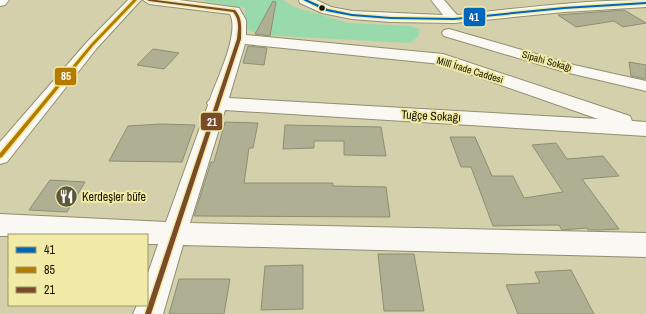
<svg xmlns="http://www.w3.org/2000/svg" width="646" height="314" font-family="'Archivo Narrow',sans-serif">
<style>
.green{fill:#99daad}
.building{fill:#aeaf93;stroke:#8c8f72}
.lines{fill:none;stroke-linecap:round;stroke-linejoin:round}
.minor-casing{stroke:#918e71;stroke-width:2}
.minor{fill:#f9f8f2;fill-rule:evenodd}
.bus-1-casing{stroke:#f2eba7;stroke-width:3}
.bus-2-casing{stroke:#f2eba7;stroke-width:3}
.bus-3-casing{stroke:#f2eba7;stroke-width:3}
.bus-1{fill:#0065bd;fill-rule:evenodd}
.bus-2{fill:#b57b00;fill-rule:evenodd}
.bus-3{fill:#7a4b2a;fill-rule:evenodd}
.bus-dot{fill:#1a1700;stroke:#f2eba7;stroke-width:1.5}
.labels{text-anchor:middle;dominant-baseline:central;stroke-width:4;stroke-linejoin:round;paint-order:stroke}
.far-street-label{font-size:10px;fill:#1a1700;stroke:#f2eba7}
.street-label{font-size:12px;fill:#1a1700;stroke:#f2eba7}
.poi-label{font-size:12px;fill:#1a1700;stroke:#f2eba7;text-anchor:start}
.line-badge{stroke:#f2eba7;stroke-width:1.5}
.badge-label{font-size:11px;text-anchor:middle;font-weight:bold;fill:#fff}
</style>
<rect width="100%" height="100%" fill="#d4d0ab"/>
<path class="green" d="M 205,0 L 283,0 L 294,7 L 348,23 L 411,26 L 420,29 L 418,37 L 410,43 L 263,35 L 250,31 L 245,26 L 245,8 L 203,1 Z"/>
<path class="building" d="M 273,1 L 276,2 L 270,36 L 255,34 Z
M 624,10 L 646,23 L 623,27 L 614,21 L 576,27 L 558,15 Z
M 248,46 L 267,48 L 264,65 L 243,63 Z
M 153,49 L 179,53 L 164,69 L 137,65 Z
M 629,62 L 646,65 L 646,79 L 631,76 Z
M 225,122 L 258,123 L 253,148 L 249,148 L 244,183 L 333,183 L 333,186 L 386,187 L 390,217 L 194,216 L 211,162 L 214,162 Z
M 161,124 L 195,125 L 182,162 L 109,161 L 128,126 Z
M 285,125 L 381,127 L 386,156 L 344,155 L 344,141 L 314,141 L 314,148 L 283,149 Z
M 450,137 L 475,137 L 492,176 L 513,176 L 524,198 L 563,192 L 532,145 L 556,143 L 567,159 L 603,156 L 619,176 L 582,179 L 619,229 L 600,230 L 588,230 L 587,228 L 562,230 L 559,225 L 493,226 L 471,167 L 461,167 Z
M 50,180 L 85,182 L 67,212 L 29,210 Z
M 378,254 L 414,254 L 424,311 L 384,311 Z
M 303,265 L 303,309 L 261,310 L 265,266 Z
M 571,270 L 594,314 L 518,314 L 506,285 L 540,283 L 535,272 Z
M 179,279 L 230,279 L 224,314 L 169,314 Z"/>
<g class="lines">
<defs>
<path id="minor" d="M 0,0 L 9,0 L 5,5 L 0,6 Z
M 128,0 L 141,0 L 97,48 L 7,162 L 0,164 L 0,142 L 87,42 Z
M 143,0 L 179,0 L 239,8 L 246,20 L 246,35 L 443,54 L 630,116 L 632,121 L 646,122 L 646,136 L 225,110 L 190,223 L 646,233 L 646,257 L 183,245 L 163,314 L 133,314 L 137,305 L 147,305 L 147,276 L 158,244 L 147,244 L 147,235 L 0,236 L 0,214 L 166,222 L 208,105 L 207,103 L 210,99 C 217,79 240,33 230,14 L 149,4 ZM 245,44 L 441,64 L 598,119 L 229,98 Z
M 299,0 L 316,0 L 331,7 L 352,11 L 443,15 L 431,0 L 444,0 L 457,15 C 520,8 583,0 646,0 L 646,7 L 564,12 L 454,23 L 391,22 L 352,19 L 322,13 L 300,3 Z
M 449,29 L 574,65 L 646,81 L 646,91 L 565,72 L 444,36 L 442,33 L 444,30 Z"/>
</defs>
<use href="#minor" class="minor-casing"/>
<use href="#minor" class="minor"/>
<defs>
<path id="bus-1" d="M 303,0 L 308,0 L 328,9 L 352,14 L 391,17 L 454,18 L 564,7 L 646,2 L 646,4 L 564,9 L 454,20 L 391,19 L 352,16 L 326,11 Z"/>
<path id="bus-2" d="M 133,0 L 137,0 L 93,46 L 2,157 L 0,158 L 0,153 L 91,44 Z"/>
<path id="bus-3" d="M 147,0 L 156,0 L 235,10 C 243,19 241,28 241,39 L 151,314 L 145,314 L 237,39 C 238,29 240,20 233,12 L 149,1 Z"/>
</defs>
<use href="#bus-1" class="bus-1-casing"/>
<use href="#bus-2" class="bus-2-casing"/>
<use href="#bus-3" class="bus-3-casing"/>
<use href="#bus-1" class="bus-1"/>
<use href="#bus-2" class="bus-2"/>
<use href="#bus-3" class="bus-3"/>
</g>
<defs>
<symbol id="restaurant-disc" viewBox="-11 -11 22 22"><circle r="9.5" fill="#5b583c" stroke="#f2eba7"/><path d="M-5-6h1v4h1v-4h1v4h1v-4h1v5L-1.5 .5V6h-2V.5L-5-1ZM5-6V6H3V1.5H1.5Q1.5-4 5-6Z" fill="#fff"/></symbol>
</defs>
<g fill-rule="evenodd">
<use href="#restaurant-disc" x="54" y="184" width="25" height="25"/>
</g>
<circle class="bus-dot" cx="322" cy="8" r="3.5"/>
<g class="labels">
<g class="far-street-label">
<text transform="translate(547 61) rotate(16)">Sipahi Sokağı</text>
<text transform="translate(470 70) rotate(17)">Millî İrade Caddesi</text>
</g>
<g class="street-label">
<text transform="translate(431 116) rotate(3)">Tuğçe Sokağı</text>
</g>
<g class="poi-label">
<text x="82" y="197">Kerdeşler büfe</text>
</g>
</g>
<g class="line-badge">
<rect x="463" y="7" width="23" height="20" rx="4" fill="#0065bd"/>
<rect x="54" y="67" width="23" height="19" rx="4" fill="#b57b00"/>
<rect x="200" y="112" width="23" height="19" rx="4" fill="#7a4b2a"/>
</g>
<g class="badge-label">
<text x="474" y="21">41</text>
<text x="66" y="80">85</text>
<text x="212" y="126">21</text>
</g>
<rect x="8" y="234" width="140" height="72" fill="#f2eba7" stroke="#9c9664"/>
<rect x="16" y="247" width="20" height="6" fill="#0065bd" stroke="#9c9664"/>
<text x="44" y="254" font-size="12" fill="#1a1700">41</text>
<rect x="16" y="267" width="20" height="6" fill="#b57b00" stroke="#9c9664"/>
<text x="44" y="274" font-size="12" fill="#1a1700">85</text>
<rect x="16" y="287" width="20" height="6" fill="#7a4b2a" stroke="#9c9664"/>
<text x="44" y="294" font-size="12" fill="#1a1700">21</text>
</svg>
